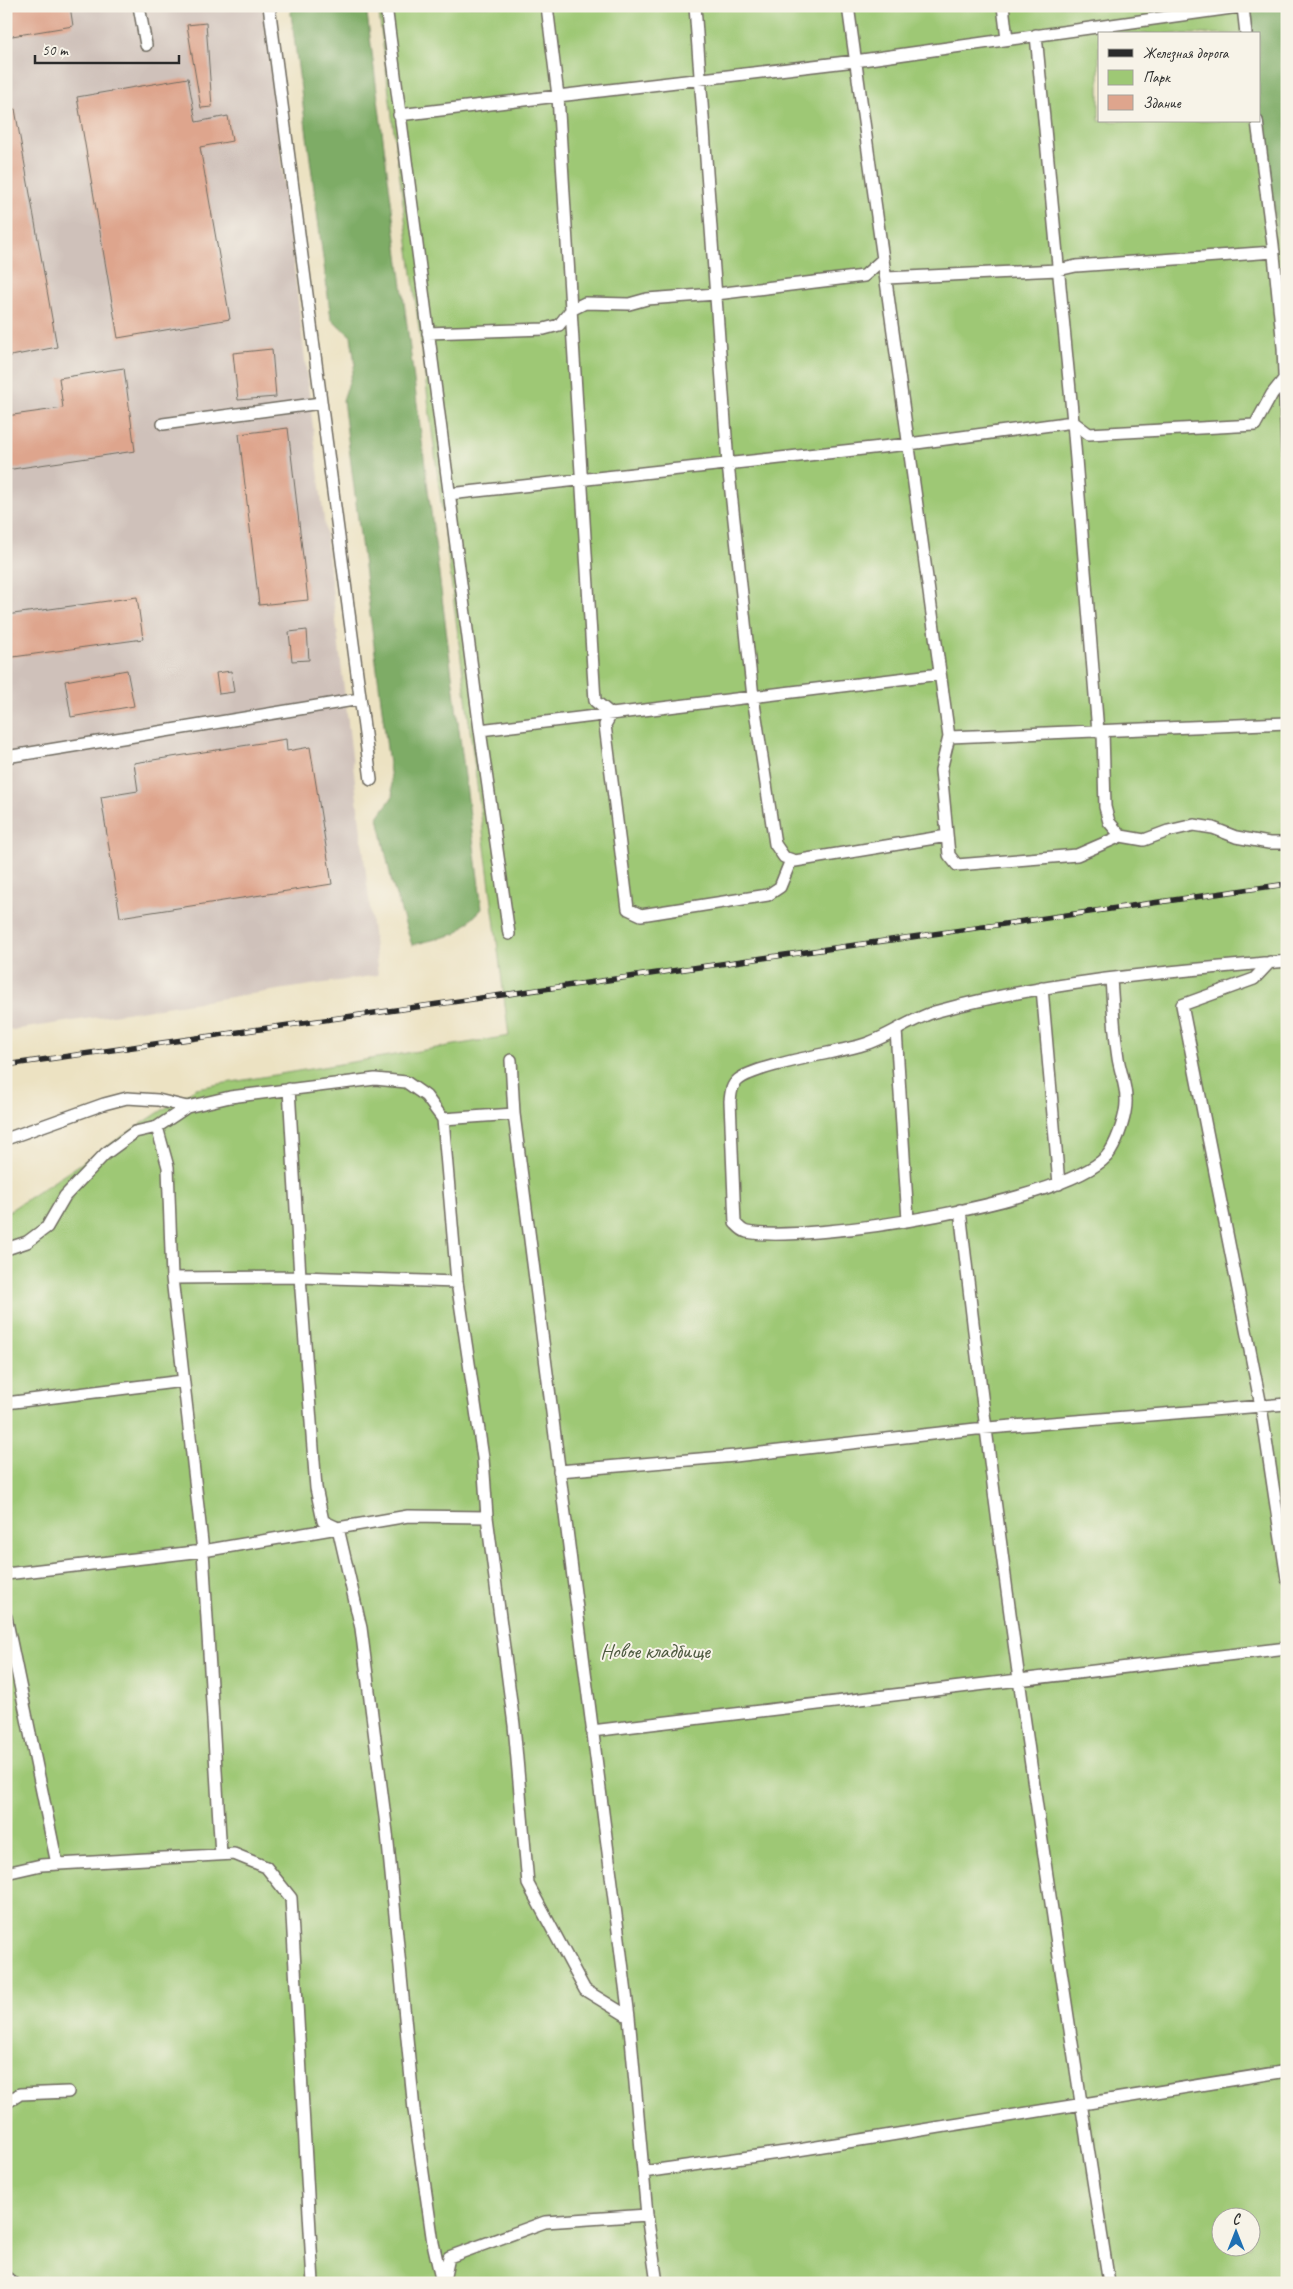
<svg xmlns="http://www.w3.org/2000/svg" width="1293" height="2289" font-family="Caveat,sans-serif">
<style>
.industrial{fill:#cfc1ba}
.green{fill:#9ec875;stroke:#647a50;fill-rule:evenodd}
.forest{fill:#7eac66;stroke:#546c48}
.building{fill:#dea58d}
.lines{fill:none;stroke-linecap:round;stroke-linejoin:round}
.service-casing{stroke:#6f6b60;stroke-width:14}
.service{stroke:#fff;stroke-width:11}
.rail-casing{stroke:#2b2b2b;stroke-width:5.5}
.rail{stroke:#f7f3e8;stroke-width:4;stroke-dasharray:11;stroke-linecap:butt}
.labels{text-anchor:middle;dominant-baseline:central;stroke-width:4;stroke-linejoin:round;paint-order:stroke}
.park-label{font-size:21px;fill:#4e5a41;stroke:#f7f3e8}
</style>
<rect width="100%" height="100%" fill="#f7f3e8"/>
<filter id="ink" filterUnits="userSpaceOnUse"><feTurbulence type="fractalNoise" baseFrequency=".02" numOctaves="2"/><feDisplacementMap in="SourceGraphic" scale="10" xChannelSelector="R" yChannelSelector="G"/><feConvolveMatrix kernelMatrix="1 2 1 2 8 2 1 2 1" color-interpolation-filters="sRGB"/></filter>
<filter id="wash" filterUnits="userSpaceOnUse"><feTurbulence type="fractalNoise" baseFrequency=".0096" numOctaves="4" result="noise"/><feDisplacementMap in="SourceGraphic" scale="20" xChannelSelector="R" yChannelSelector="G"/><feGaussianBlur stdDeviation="1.12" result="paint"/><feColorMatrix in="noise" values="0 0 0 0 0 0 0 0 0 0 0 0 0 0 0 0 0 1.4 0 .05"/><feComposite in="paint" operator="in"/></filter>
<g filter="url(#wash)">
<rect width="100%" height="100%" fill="#ece2c2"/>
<path class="industrial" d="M 6,6 L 263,6 L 378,975 L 6,1031 Z"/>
<path class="green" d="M 378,6 L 1287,6 L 1287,2283 L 6,2283 L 6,1213 L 196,1088 L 509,1036 ZM 1099,34 L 1259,34 L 1259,121 L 1099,121 ZM 1220,2216 L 1250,2216 L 1250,2246 L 1220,2246 Z"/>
<path class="forest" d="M 290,6 L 366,6 L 482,909 L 456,934 L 412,945 L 392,883 L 378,817 L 393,796 L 343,400 L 355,364 L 351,336 L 331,319 Z
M 1247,6 L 1287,6 L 1287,297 L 1259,98 L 1259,34 L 1250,34 Z"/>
<g id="blocks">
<path class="building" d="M 6,6 L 70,6 L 73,26 L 6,37 Z
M 206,23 L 212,107 L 201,108 L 187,25 Z
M 188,78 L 196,122 L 228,116 L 232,141 L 200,147 L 230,319 L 118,338 L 77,97 Z
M 15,109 L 57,347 L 6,357 L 6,110 Z
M 272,349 L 276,397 L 238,400 L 233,353 Z
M 124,368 L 135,451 L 6,470 L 6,416 L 63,408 L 59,378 Z
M 288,428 L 308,600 L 259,605 L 239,434 Z
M 137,597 L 143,639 L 6,658 L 6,615 Z
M 307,630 L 309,660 L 292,661 L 289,632 Z
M 127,670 L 134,706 L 71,717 L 65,681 Z
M 231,671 L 234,692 L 219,694 L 216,673 Z
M 286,739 L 287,751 L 310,747 L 332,884 L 120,917 L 101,797 L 138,791 L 134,763 Z"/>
</g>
</g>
<g filter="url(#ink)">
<use href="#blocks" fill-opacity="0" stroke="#6f6b60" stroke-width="1"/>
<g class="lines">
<defs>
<path id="service" d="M 139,6 L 146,45
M 269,6 L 371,780
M 386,6 L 480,730 L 509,934
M 695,6 L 728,464 L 753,697 L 775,844 L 784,857 L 795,861 L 947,836
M 848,6 L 949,737 L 941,770 L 949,855 L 957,865 L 1077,855 L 1121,836 L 1144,840 L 1168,831 L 1194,825 L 1213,828 L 1236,837 L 1269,843 L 1287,843
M 1003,6 L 1007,39
M 1243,7 L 1246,34
M 1036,35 L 1073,422 L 1098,732
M 399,115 L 558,96 L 547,6
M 1257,121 L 1273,245 L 1283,347 L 1287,453
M 886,278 L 1058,270 L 1076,266 L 1274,252
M 428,333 L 544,329 L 559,325 L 571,310 L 585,303 L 629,304 L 647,299 L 716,294 L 864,276 L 883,259
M 163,424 L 321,403
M 449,494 L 909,444 L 1073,422 L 1089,434 L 1255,425 L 1272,394 L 1284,379
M 480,730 L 940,674
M 1103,732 L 1105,807 L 1109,822 L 1121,836
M 949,737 L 1287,723
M 6,757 L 360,699
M 791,860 L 780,887 L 768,895 L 641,915 L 628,909 L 605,725 L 611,714 L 595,701 L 558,96 L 855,61 L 1246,6
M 1270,962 L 1254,979 L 1182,1005 L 1261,1406 L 1287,1579
M 1111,979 C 1113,1005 1114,1032 1118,1058 C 1120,1071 1126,1085 1126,1099 C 1127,1114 1118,1139 1110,1152 C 1078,1202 804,1244 747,1232 C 742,1231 738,1226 735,1223 L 730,1101 C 731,1093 731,1086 738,1080 C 756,1065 835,1053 862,1045 C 888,1038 911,1018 938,1011 C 1051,980 1170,972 1287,961
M 1042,988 L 1059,1184
M 896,1030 L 908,1220
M 511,1060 L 514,1114 L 629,2017
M 289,1089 L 300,1277 L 316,1488 L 323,1521 L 338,1528 L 361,1628 L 387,1833 L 414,2110 L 433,2243 L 442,2283
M 443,1119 L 457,1282 L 483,1458 L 487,1517 L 514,1725 L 528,1884 L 585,1990 L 629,2017 L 647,2215 L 657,2283
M 157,1127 L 168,1167 L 172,1278 L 203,1551 L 221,1855
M 6,1139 L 104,1104 L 127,1098 L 158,1100 L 187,1107
M 960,1210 C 1000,1569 1053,1926 1109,2283
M 6,1249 L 27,1242 L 47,1227 L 65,1196 L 105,1154 L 135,1132 L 157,1127 L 187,1107 L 230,1097 L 375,1079 L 406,1082 L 426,1096 L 443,1119 L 514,1114
M 172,1278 L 300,1277 L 457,1282
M 6,1403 L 183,1381
M 559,1471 L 735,1456 L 976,1429 L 1287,1404
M 6,1574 L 203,1551 L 408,1516 L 487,1517
M 6,1617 L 57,1864
M 592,1731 L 1287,1648
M 6,1873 L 41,1865 L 234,1854 L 266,1867 L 291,1898 L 313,2283
M 6,2103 L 20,2094 L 68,2092
M 643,2172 L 792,2151 L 1287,2071
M 6,2277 L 13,2283
M 444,2280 L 449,2257 L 545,2222 L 647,2215"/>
</defs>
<use href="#service" class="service-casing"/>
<use href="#service" class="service"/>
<defs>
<path id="rail" d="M 6,1065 L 1287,884"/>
</defs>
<use href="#rail" class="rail-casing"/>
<use href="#rail" class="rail"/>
</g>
</g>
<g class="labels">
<g class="park-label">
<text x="655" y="1651">Новое кладбище</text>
</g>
</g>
<rect width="1293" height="2289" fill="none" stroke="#f7f3e8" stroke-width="25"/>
<rect x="1098" y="32" width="162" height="90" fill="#f7f3e8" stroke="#a5a39c"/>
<rect x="1108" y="49" width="25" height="8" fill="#2b2b2b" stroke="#a5a39c"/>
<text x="1143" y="58" font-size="15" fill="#2b2b2b">Железная дорога</text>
<rect x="1108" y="70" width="25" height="15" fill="#9ec875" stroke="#a5a39c"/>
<text x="1143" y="82" font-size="15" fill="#2b2b2b">Парк</text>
<rect x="1108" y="95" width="25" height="15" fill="#dea58d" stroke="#a5a39c"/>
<text x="1143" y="108" font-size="15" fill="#2b2b2b">Здание</text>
<g transform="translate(1236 2232)"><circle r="24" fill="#f7f3e8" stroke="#a5a39c"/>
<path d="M0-4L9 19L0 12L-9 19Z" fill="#1f6fb2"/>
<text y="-8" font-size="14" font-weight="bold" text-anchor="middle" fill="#2b2b2b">С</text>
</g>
<path d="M35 55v8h144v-8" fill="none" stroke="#2b2b2b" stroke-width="2.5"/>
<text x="42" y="55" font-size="15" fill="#2b2b2b" stroke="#f7f3e8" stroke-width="4" paint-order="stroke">50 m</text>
</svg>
